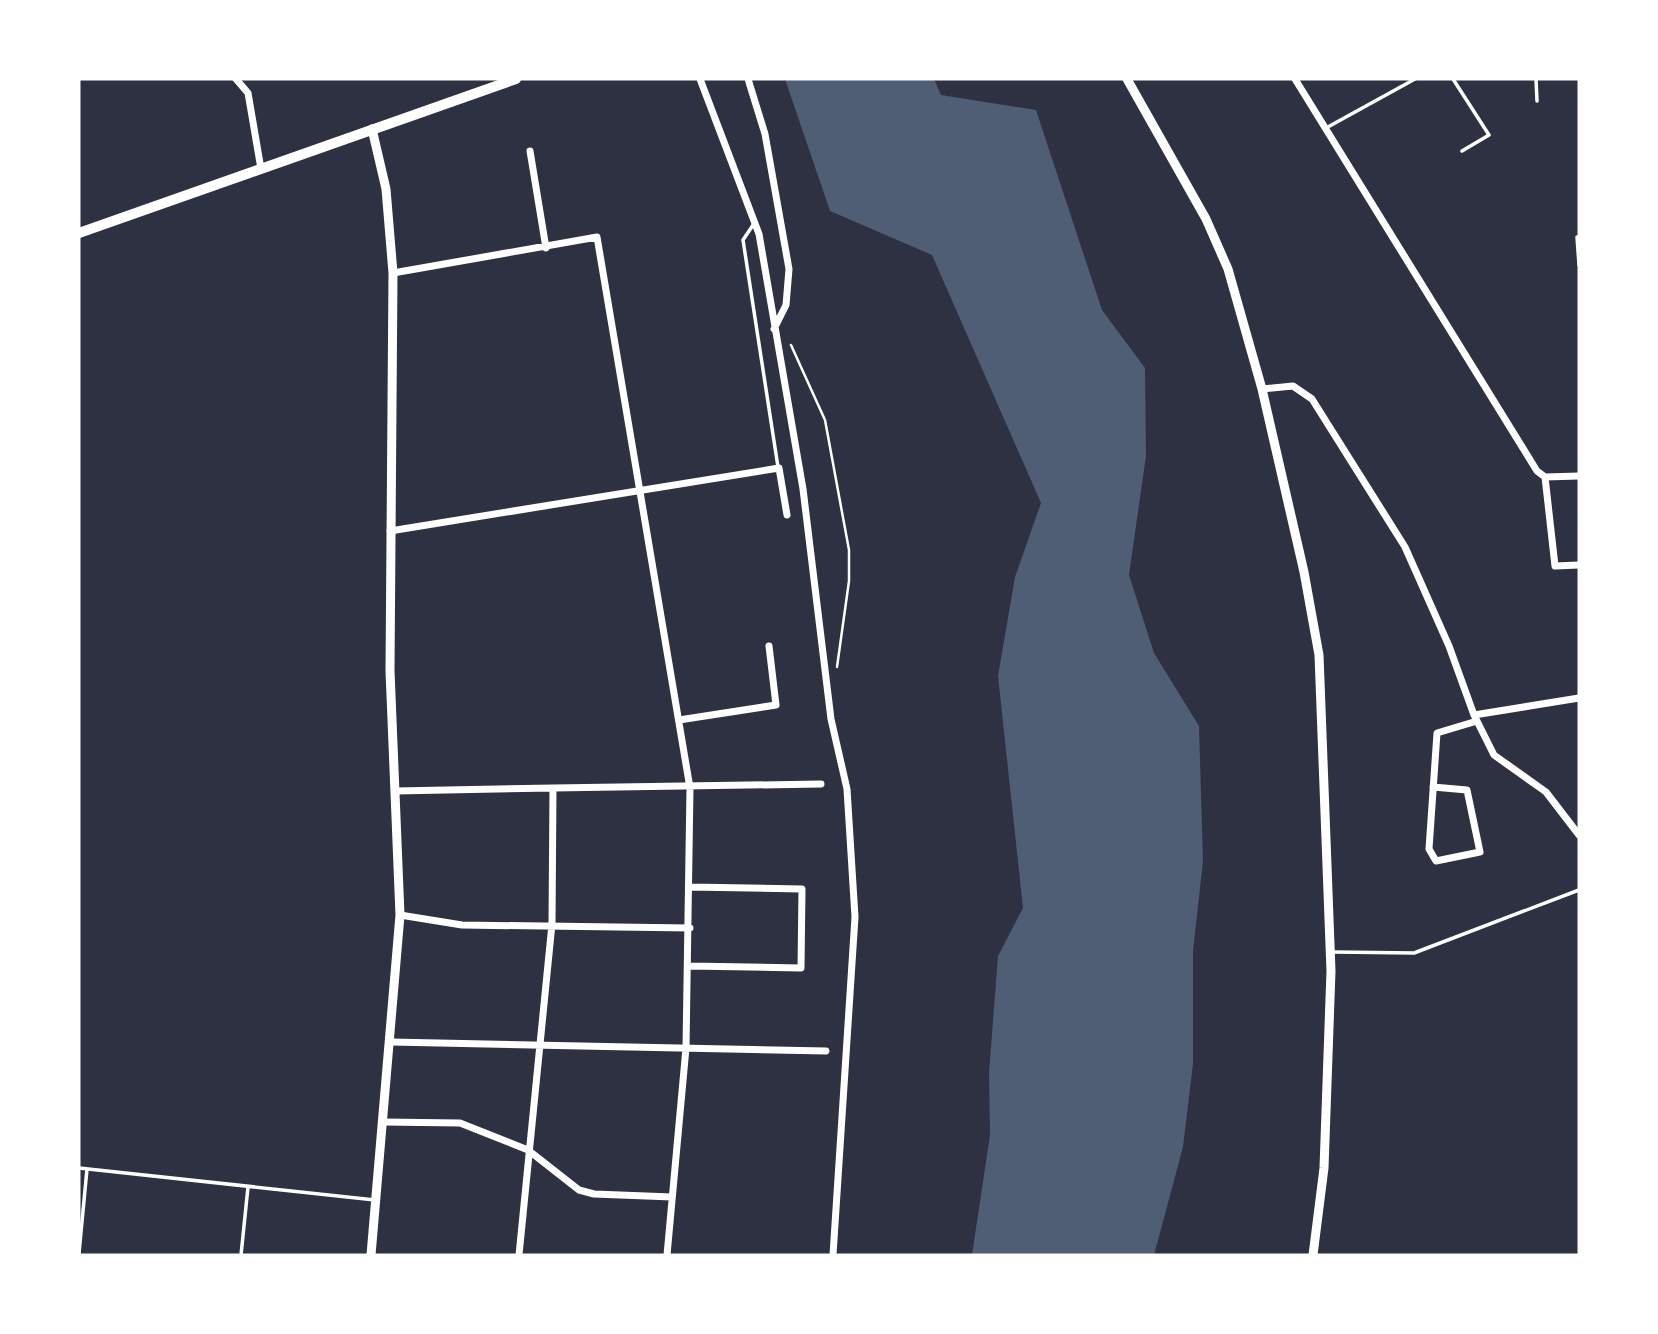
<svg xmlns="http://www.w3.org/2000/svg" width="1658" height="1334" font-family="'Asap Condensed',sans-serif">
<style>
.water{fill:#4f5d75}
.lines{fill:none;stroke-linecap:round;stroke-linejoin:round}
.path{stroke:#fff;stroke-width:2.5}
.service{stroke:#fff;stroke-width:3.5}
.minor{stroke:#fff;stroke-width:7}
.tertiary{stroke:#fff;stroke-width:9}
.secondary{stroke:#fff;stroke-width:10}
</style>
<rect width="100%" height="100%" fill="#2d3142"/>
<path class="water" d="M 785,79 L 934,79 L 941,95 L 1036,110 L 1102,310 L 1145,368 L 1146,456 L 1129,575 L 1154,653 L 1199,726 L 1203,861 L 1193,951 L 1193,1064 L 1183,1147 L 1154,1255 L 972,1255 L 990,1135 L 989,1073 L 998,956 L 1023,908 L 998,676 L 1015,577 L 1041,503 L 932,255 L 830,211 Z"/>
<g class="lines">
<path class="path" d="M 791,345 L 825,420 L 849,550 L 849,581 L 837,667"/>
<path class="service" d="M 1453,79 L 1489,135 L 1462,151
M 1536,79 L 1537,101
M 1326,128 L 1415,79
M 753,225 L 743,240 L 778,467
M 1577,237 L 1579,265
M 1333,952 L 1414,953 L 1579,890
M 79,1168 L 375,1200
M 79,1253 L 87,1169
M 241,1255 L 248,1187"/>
<path class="minor" d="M 236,79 L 248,93 L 261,169
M 700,79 L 759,234 L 803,489 L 831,719 L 847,789 L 855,917 L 833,1255
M 748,79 L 765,134 L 789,269 L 786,305 L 774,329
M 1295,79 L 1537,471 L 1545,477 L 1579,476
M 530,151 L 546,248
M 393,273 L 597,237 L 690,788 L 686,1048 L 667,1255
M 1262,389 L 1293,386 L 1312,399 L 1405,547 L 1449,646 L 1474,715 L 1494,755 L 1546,792 L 1579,835
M 1545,477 L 1555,566 L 1579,565
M 390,531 L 779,468 L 787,515
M 1474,715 L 1579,698
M 679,720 L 776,705 L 769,646
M 1433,787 L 1467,790 L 1480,852 L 1436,861 L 1429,849 L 1437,733 L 1477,721
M 553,788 L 821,784
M 395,791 L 553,788 L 552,924 L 519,1255
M 400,915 L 462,925 L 690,928
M 689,966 L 801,968 L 802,889 L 690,887
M 391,1042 L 826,1051
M 383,1122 L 460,1123 L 528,1150 L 579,1190 L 594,1194 L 672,1197"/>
<path class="tertiary" d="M 1127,79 L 1206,219 L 1228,269 L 1262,389 L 1304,572 L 1319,655 L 1331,971 L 1324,1168 L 1313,1255
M 371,1255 L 400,915 L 390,671 L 393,273 L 386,189 L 372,129"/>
<path class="secondary" d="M 79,233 L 516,79"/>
</g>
<rect width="1658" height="1334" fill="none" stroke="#ffffff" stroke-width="161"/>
</svg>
